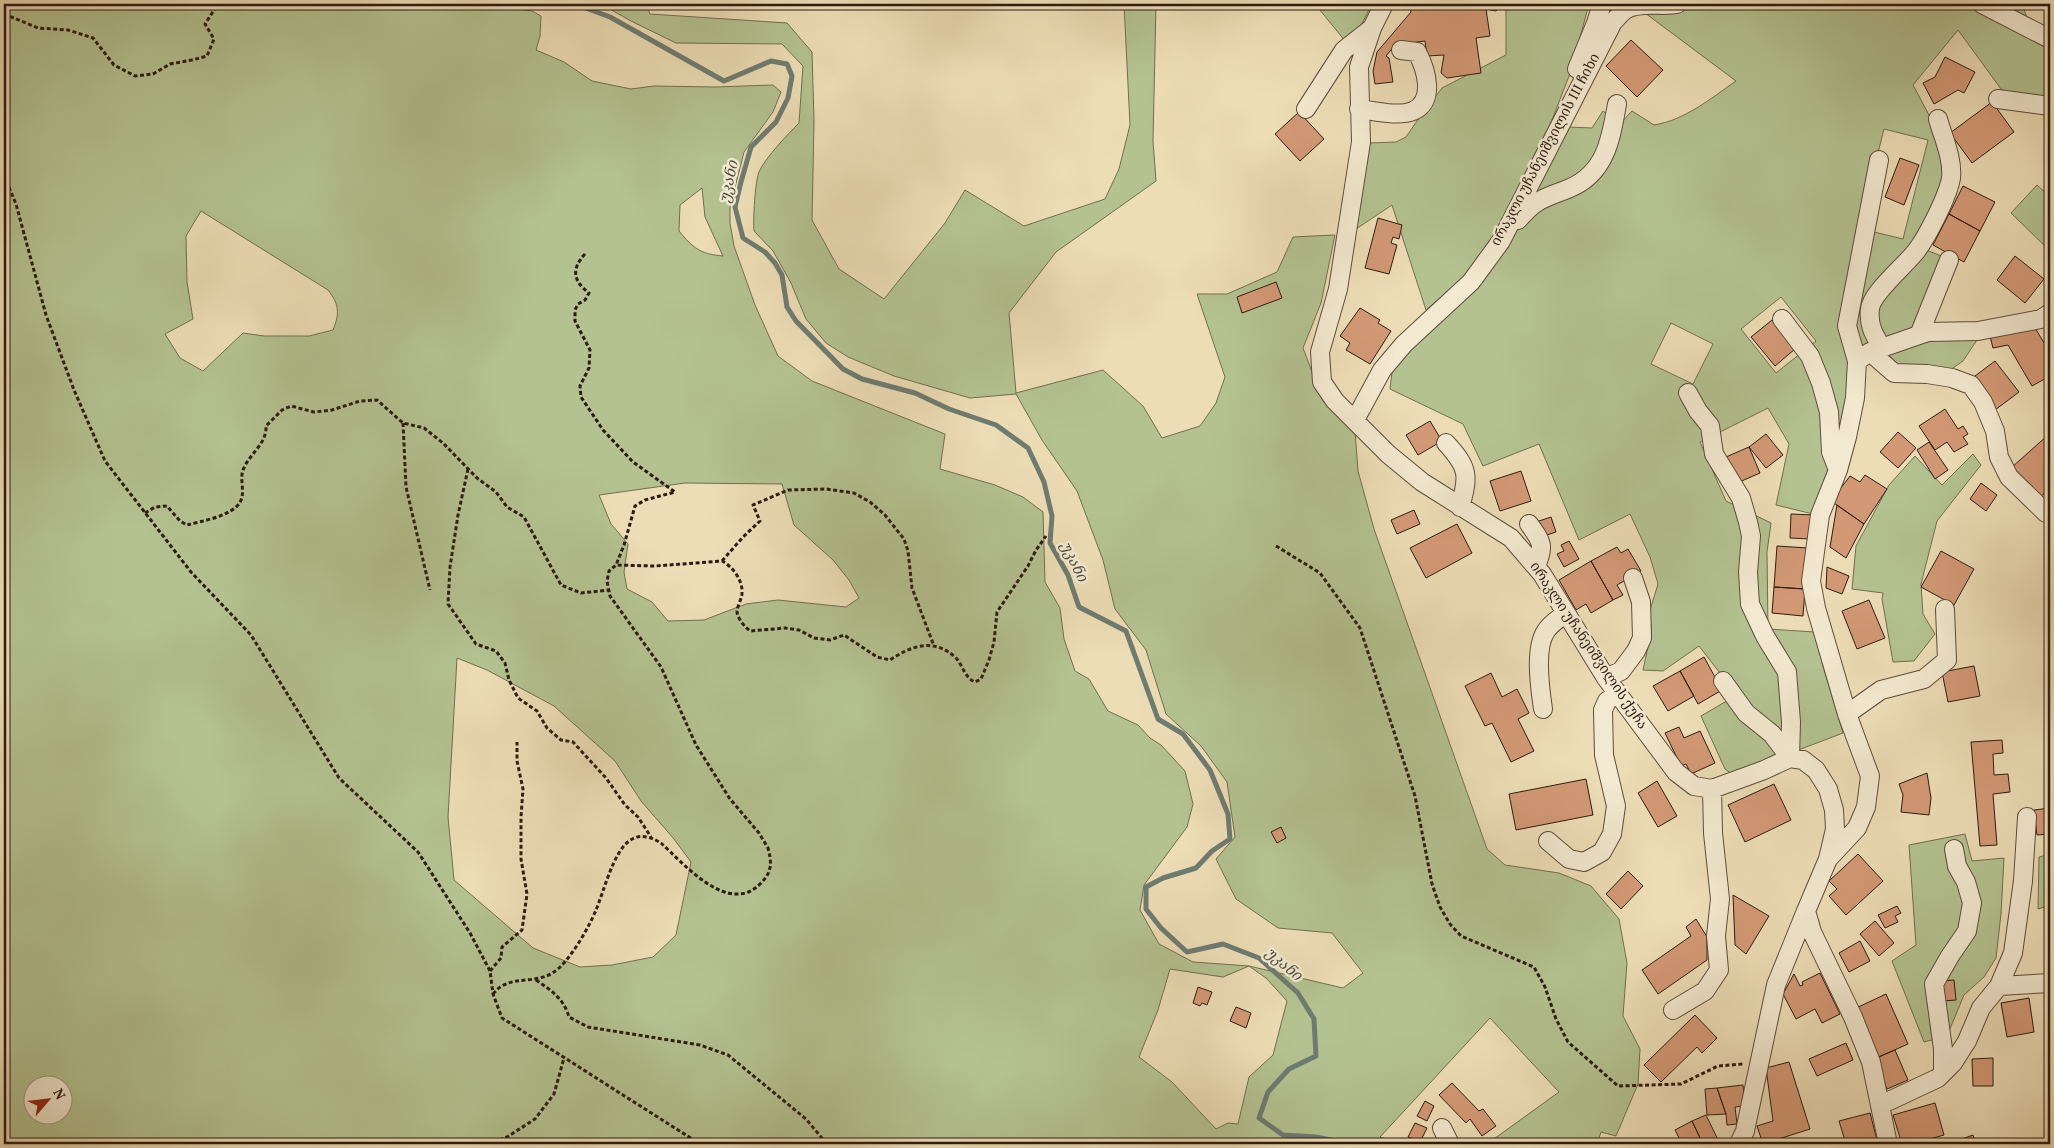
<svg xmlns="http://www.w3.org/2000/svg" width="2054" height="1148" font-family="Vollkorn,'Noto Serif Georgian',serif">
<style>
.green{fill:#b4c291;stroke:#706e52;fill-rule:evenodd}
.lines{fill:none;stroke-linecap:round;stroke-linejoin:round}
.stream{stroke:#6e7c71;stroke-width:5}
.building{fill:#d39976;stroke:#2d1b13}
.minor-casing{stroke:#5d4c3c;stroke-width:20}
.path{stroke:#2d1b13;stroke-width:3;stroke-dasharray:4 2.5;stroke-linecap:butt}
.minor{stroke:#f3e9d0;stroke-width:18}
.labels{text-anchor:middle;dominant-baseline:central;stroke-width:5;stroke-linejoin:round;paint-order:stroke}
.street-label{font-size:14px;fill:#2d1b13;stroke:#f3e9d0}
.water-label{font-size:15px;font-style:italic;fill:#4d4b42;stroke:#f3e9d0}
</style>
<rect width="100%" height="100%" fill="#edddb6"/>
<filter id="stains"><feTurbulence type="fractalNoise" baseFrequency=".004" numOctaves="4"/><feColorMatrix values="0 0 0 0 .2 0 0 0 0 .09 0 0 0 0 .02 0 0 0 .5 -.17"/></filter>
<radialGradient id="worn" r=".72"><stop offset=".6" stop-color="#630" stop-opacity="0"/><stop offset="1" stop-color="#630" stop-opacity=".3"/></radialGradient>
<path class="green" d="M 4,4 L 508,4 L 511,8 L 532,11 L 541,16 L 540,36 L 536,50 L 564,62 L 592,81 L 631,89 L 654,86 L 716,87 L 773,85 L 781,92 L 773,112 L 744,152 L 730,207 L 730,223 L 734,246 L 755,305 L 778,356 L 812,381 L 945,434 L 940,469 L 995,485 L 1023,497 L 1043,512 L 1045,582 L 1060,608 L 1064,639 L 1075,671 L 1089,679 L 1108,711 L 1138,725 L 1150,738 L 1161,745 L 1185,771 L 1193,804 L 1187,827 L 1144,885 L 1140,910 L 1159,944 L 1193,962 L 1249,966 L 1343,988 L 1363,973 L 1332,933 L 1278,928 L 1236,899 L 1216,859 L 1235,837 L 1227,782 L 1201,746 L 1166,714 L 1146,650 L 1115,609 L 1103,560 L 1077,491 L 1042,440 L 1016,394 L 970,398 L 894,376 L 848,357 L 826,343 L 806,319 L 791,283 L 773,251 L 754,231 C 753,219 755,182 759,172 C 765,158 788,134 799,123 L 803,66 L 782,44 L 676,43 L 631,21 L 601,4 L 646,4 L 650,14 L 787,23 L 812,52 L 814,121 L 812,220 L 839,269 L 884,299 L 945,223 L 965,190 L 1024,226 L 1105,199 L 1119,169 L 1130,125 L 1124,4 L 1156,4 L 1153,141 L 1156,181 L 1056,252 L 1009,313 L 1016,393 L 1103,370 L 1143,406 L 1162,438 L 1200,426 L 1216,403 L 1225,377 L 1197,294 L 1227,294 L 1277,272 L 1293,237 L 1335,235 L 1321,303 L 1303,348 L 1323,401 L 1355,431 L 1358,471 L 1374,529 L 1487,849 L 1505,865 L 1559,873 L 1591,886 L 1619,919 L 1627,963 L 1623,1016 L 1640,1049 L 1638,1084 L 1616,1136 L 1601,1132 L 1597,1144 L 1487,1144 L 1559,1092 L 1490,1018 L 1380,1137 L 1400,1144 L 4,1144 ZM 702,188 L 705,217 L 723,256 C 700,254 693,248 679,231 L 680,205 ZM 201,211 L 328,290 C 339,304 340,313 333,330 L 309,336 L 264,336 L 243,333 L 203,371 L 180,358 L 165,334 L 193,319 L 187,282 L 186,236 ZM 685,483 L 782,484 L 794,525 L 833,560 L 849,580 L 859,598 L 846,607 L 778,600 L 746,604 L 704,620 L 668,621 L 652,602 L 627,589 L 624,572 L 628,544 L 611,524 L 599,495 ZM 457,658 L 487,670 L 554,706 L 615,761 L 641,801 L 674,839 L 691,862 L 676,935 L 653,957 L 612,965 L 580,967 L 533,948 L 454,880 L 448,817 ZM 1249,966 L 1266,978 L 1287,1001 L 1273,1055 L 1249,1077 L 1238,1124 L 1228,1123 L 1216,1129 L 1172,1082 L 1139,1057 L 1158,1010 L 1170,969 L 1223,977 ZM 32,1086 L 62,1086 L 62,1116 L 32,1116 Z
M 1315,4 L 1372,4 L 1350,47 Z
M 1506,4 L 1589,4 L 1571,71 L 1550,125 L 1493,241 L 1462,279 L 1426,310 L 1392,205 L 1356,229 L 1370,143 L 1396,142 L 1406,137 L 1421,115 L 1442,88 L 1506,55 Z
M 1704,4 L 2022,4 L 2031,29 L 2031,34 L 2050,45 L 2050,99 L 2012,94 L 2001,89 L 1958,30 L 1913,85 L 1939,134 L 1946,169 L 1938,198 L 1910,253 L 1883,284 L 1867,306 L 1869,334 L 1873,341 L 1870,347 L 1864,349 L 1855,344 L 1851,332 L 1870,231 L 1903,239 L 1928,140 L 1884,129 L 1859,228 L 1843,323 L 1851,362 L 1852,390 L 1843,443 L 1828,474 L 1821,516 L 1776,505 L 1789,444 L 1768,408 L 1700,442 L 1726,501 L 1771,523 L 1767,552 L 1768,629 L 1815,632 L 1823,666 L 1843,733 L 1733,775 L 1725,769 L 1701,716 L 1737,695 L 1699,646 L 1663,671 L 1643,670 L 1651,633 L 1650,610 L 1658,584 L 1650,557 L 1630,514 L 1579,540 L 1539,444 L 1483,466 L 1463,424 L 1390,389 L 1392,372 L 1406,349 L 1472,286 L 1517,229 L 1568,127 L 1592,128 L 1603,111 L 1620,124 L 1632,111 L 1654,125 C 1685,120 1710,99 1736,81 L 1645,13 L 1691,8 ZM 1781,297 L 1816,341 L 1776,373 L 1741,329 ZM 1671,323 L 1713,344 L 1693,384 L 1651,364 Z
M 2037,185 L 2050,197 L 2050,251 L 2011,213 Z
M 1926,250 L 1944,257 L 1913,334 L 1888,342 L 1880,335 L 1876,302 Z
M 1981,334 L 1963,361 L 1950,370 L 1898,365 L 1888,354 L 1921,340 Z
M 1973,454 L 1981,465 L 1937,521 L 1921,584 L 1923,614 L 1935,634 L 1914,661 L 1893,662 L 1882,599 L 1883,593 L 1852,589 L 1856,546 L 1889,485 L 1915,456 L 1942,485 Z
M 1965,834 L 1972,861 L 2004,858 L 2001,914 L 1996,958 L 1984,977 L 1964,995 L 1947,1036 L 1924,1042 L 1892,961 L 1916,945 L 1909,845 Z
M 2050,854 L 2050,905 L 2038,909 L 2039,857 Z"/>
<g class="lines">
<path class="stream" d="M 575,4 L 610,17 L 724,81 L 771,61 L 787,64 L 792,76 L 788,98 L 776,122 L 751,147 L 741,182 L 735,207 L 743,238 L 765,252 L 775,263 L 782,275 L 787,307 L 796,321 L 843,369 L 862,379 L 915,393 L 949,409 L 996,425 L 1028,448 L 1044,482 L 1052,516 L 1050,543 L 1068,575 L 1079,607 L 1126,631 L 1158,719 L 1183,734 L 1210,770 L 1228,814 L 1230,839 L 1212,851 L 1196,868 L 1163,878 L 1146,887 L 1146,909 L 1161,928 L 1187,952 L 1223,944 L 1259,958 L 1298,993 L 1314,1019 L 1316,1056 L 1289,1069 L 1268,1092 L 1259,1118 L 1283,1135 L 1316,1137 L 1350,1144"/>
</g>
<path class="building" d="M 1410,4 L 1502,4 L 1496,11 L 1486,9 L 1490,36 L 1476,38 L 1481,73 L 1447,78 L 1441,73 L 1444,55 L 1427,56 L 1425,41 L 1395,45 L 1386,56 L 1389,58 L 1393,82 L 1375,84 L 1373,71 L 1377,52 L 1411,12 Z
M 1631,40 L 1663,70 L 1637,97 L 1606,66 Z
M 1945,57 L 1975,72 L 1964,93 L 1958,90 L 1934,104 L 1923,83 L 1935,77 Z
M 1992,102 L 2014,132 L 1972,163 L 1950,133 Z
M 1299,112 L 1324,139 L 1300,161 L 1275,134 Z
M 1900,158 L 1919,165 L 1904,205 L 1885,197 Z
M 1963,186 L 1995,202 L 1980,231 L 1949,214 Z
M 1949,214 L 1980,231 L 1964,262 L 1933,245 Z
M 1378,218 L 1402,225 L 1399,239 L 1393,237 L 1391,243 L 1397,245 L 1389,274 L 1365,268 Z
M 2015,256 L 2044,279 L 2025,303 L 1997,280 Z
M 1276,282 L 1282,298 L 1242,313 L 1237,297 Z
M 1360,308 L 1380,320 L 1378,323 L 1391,331 L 1370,364 L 1346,350 L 1350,343 L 1340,336 Z
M 1772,320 L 1795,349 L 1775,366 L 1751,337 Z
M 2034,326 L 2050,353 L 2050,376 L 2032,386 L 2008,345 L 1993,348 L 1990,336 Z
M 1995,361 L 2019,392 L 1995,410 L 1971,379 Z
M 1945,409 L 1958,429 L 1963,426 L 1968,434 L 1963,437 L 1968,444 L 1954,452 L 1947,442 L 1935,450 L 1919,426 Z
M 1430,421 L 1442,441 L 1418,455 L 1406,435 Z
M 1898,432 L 1916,448 L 1898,468 L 1880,452 Z
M 1766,434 L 1783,455 L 1766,468 L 1749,447 Z
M 2048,435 L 2050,437 L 2050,488 L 2039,498 L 2011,468 Z
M 1929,442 L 1948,470 L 1935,479 L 1917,450 Z
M 1749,447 L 1760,473 L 1737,483 L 1726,457 Z
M 1521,471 L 1531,501 L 1500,511 L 1490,481 Z
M 1865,475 L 1887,489 L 1864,524 L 1831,501 L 1850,476 L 1860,482 Z
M 1981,483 L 1997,495 L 1986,511 L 1970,499 Z
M 1837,505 L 1864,524 L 1846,558 L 1830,547 Z
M 1414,510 L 1420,524 L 1397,534 L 1391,520 Z
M 1791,514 L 1813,515 L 1811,539 L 1790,538 Z
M 1551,517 L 1556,532 L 1541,537 L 1536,522 Z
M 1457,524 L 1472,553 L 1426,578 L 1410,548 Z
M 1569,541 L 1579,559 L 1564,567 L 1557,554 L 1564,551 L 1561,545 Z
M 1777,546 L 1808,548 L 1805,589 L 1774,587 Z
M 1617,547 L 1621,553 L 1628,549 L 1641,571 L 1617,585 L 1623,595 L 1613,600 L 1591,561 Z
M 1941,551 L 1974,569 L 1954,605 L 1921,587 Z
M 1591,561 L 1613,600 L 1591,613 L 1586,604 L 1576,610 L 1559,580 Z
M 1827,567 L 1849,576 L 1842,594 L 1826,588 Z
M 1774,587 L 1805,589 L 1803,616 L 1772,613 Z
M 1869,600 L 1885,638 L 1857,649 L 1842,611 Z
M 1704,657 L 1722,690 L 1698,704 L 1680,671 Z
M 1974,666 L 1980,696 L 1948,702 L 1942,672 Z
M 1680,671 L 1694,696 L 1668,711 L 1653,686 Z
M 1491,673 L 1502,697 L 1517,689 L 1529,713 L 1518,719 L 1534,751 L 1511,762 L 1492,723 L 1485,726 L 1465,686 Z
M 1679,727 L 1684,738 L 1700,731 L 1715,763 L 1691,774 L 1686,764 L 1681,766 L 1665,733 Z
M 2002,740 L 2003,753 L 1993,754 L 1994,775 L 2008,774 L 2010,792 L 1993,794 L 1997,845 L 1980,846 L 1971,742 Z
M 1927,773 L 1931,798 L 1929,815 L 1901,812 L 1903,795 L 1899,784 Z
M 1586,779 L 1593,815 L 1516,830 L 1509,794 Z
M 1657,781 L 1677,816 L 1658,827 L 1638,793 Z
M 1774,784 L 1791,820 L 1745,842 L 1728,805 Z
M 2048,793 L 2050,793 L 2050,834 L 2037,835 L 2034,810 L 2050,808 Z
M 1281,827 L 1286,838 L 1277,843 L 1271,832 Z
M 1858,854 L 1883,881 L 1846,915 L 1829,896 L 1837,889 L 1829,881 Z
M 1628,871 L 1643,886 L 1621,909 L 1606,894 Z
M 1733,895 L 1769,916 L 1746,954 L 1735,945 Z
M 1897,906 L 1901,913 L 1895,916 L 1898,922 L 1885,928 L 1878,915 Z
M 1696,919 L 1707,937 L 1707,960 L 1658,994 L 1642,970 L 1691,936 L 1686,927 Z
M 1875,921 L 1894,943 L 1879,956 L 1860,934 Z
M 1860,941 L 1870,961 L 1849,972 L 1839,953 Z
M 1820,973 L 1840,1014 L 1822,1023 L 1815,1009 L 1796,1019 L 1783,994 L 1794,974 L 1800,986 L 1803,985 L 1802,982 Z
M 1954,980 L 1956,1000 L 1943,1001 L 1941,981 Z
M 1198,987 L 1212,992 L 1207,1005 L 1202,1003 L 1200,1006 L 1193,1003 Z
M 1886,994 L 1908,1044 L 1874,1059 L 1852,1010 Z
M 2029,998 L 2034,1032 L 2007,1037 L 2001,1003 Z
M 1236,1007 L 1251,1013 L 1246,1028 L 1230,1021 Z
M 1695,1015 L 1717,1038 L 1702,1053 L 1697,1047 L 1661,1082 L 1644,1065 Z
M 1846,1043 L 1853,1060 L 1817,1076 L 1809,1059 Z
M 1895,1050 L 1908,1080 L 1887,1089 L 1874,1059 Z
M 1993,1058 L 1993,1086 L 1973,1086 L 1972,1059 Z
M 1789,1062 L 1810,1129 L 1763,1144 L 1757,1126 L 1773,1121 L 1766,1068 Z
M 1452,1083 L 1479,1111 L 1483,1109 L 1496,1126 L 1482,1136 L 1470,1119 L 1466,1123 L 1439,1095 Z
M 1743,1085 L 1745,1106 L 1735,1107 L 1737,1124 L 1727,1125 L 1726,1114 L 1717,1088 Z
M 1717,1088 L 1726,1114 L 1707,1115 L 1705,1089 Z
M 1425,1101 L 1434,1106 L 1427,1121 L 1417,1116 Z
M 1935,1103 L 1944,1135 L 1912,1144 L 1902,1144 L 1893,1115 Z
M 1870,1113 L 1878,1144 L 1846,1144 L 1839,1121 Z
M 1706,1115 L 1720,1144 L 1703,1144 L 1702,1142 L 1692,1121 Z
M 1692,1121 L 1702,1142 L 1696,1144 L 1682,1144 L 1675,1130 Z
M 1415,1123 L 1427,1128 L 1420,1142 L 1408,1137 Z
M 1973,1135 L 1976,1144 L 1951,1144 L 1951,1143 Z"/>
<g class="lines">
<defs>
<path id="minor" d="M 1384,4 L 1372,28 L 1359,67 L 1361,142 L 1338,289 L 1320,352 L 1322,382 L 1335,401 L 1388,454 L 1422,482 L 1511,538 L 1542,574 L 1606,678 L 1676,772 L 1694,786 L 1712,789 L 1764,770 L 1790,758 L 1803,760 L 1816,770 L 1828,789 L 1834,810 L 1835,829 L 1828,859 L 1806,911 L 1812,932 L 1853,1017 L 1871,1062 L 1888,1144
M 1982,4 L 2050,39
M 1577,69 L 1596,23 L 1602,4
M 1998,99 L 2050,106
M 1306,109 L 1344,50 L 1372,28
M 1359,109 C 1375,111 1398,117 1413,111 C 1436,101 1426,69 1417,52 L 1401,50
M 1518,220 C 1538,197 1544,199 1570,188 C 1606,173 1611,138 1617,104
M 1782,319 L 1810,356 L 1821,383 L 1829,412 L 1831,452 L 1838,470
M 1919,335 L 1949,260
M 1882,348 C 1874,335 1868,325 1870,309 C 1871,293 1907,264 1917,250 C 1928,235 1948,196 1951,178 C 1953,158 1943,137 1938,119
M 1870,352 L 1894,373 L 1927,374 L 1952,378 L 1971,385 L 1983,402 L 1995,431 L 1999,457 L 2009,477 L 2046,513
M 1857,361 L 1847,326 L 1879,160
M 1688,393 L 1698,411 L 1710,426 L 1714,454 L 1741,498 L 1748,522 L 1751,536 L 1748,572 L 1750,604 L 1765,636 L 1787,672 L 1791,722 L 1790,758
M 1355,420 L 1382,370 L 1404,344 L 1471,282 L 1501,241 L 1613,22 C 1617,18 1621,13 1625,10 C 1638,1 1662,7 1677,4
M 1446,443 C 1469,468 1469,476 1460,507
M 1529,524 C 1543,543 1544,545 1536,567
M 1606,678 L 1621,671 L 1636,651 L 1642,638 L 1641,602 L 1633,578
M 1723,681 L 1746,713 L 1772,734 L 1790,758
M 1543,709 C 1540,689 1534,648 1546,631 C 1551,623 1559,619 1566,613
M 1847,714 L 1881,690 L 1924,679 L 1947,660 L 1945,609
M 1548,841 L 1569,859 L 1584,862 L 1602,852 L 1612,834 L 1616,806 L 1604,755 L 1603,710 L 1607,701 L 1618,693
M 1829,858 L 1857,828 L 1866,807 L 1870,776 L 1847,714 L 1816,608 L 1811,581 L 1820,515 L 1838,470 L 1847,437 L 1855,398 L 1857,361 L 1870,352 L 1919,335 L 1928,332 L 1978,331 L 2041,319 L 2050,313
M 1999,986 L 2050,983
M 1673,1010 L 1705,991 L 1719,970 L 1716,936 L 1720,899 L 1713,833 L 1712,789
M 1943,1073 L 1943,1049 L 1934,984 L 1950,956 L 1967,931 L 1972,903 L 1966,882 L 1957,866 L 1954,849
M 1880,1102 L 1889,1101 L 1938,1078 L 1953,1063 L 1967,1041 L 1981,1008 L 1999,986 L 2013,953 L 2023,881 L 2027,817
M 1442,1128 L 1450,1144
M 1739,1144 L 1745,1131 L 1776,985 L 1806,911"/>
</defs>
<use href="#minor" class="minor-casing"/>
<path class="path" d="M 4,14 L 38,28 L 68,30 L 93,38 L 114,65 L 135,76 L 153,74 L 170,64 L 192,60 L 207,56 L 214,39 L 205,24 L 218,4
M 4,175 L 16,204 L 46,315 L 74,390 L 105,461 L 191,572 L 251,635 L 339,778 L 418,852 L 470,933 L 490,971 L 493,994 L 502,1018 L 700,1144
M 585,254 C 571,269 573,281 589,293 L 585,300 L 578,304 L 575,310 L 575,321 L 590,350 L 589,368 L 580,386 L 581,397 L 603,430 L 633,462 L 675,492 L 645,500 L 635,506 L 624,545 L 616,565
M 403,423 L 406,487 L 430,590
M 468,469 L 458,515 L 450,567 L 448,604 L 476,644 L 496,651 L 505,663 L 509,680 L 518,698 L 537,711 L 547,728 L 561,740 L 573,742 L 606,778 L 625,805 L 638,817 L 651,837
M 145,513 L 155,507 L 167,506 L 180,521 L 187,525 C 202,521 227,517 238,505 C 247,495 239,481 243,470 C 249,454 267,444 266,426 L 282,410 L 291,406 L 314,412 L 332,410 L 360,401 L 377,400 L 403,423 L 424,428 L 443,443 L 477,478 L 496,492 L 507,507 L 524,517 L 561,585 L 581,593 L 609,590
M 1276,546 L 1320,573 L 1360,628 L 1415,796 L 1432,884 L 1440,907 L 1450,924 L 1461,936 L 1534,967 L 1545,987 L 1556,1019 L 1568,1042 L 1618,1086 L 1681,1084 L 1718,1066 L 1743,1064
M 722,561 L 743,537 L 760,521 L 753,505 L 788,490 L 826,489 L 854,493 L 870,502 L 885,515 L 904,539 L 908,551 L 912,588 L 934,646
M 490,971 L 501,958 L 502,947 L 522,930 L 527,894 L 521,859 L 521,817 L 523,789 L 517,761 L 517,742
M 536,980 C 551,990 564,999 569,1017 L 588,1027 L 700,1045 L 728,1055 L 806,1119 L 827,1144
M 493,994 C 496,991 498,988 502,986 C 518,976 541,985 559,968 C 573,955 589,927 596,910 C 604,891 613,853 629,841 C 640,833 651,837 661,843 C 684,864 729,917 761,883 C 772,872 772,863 768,848 L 759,833 L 730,799 L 696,745 L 661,667 L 610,596 L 607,581 L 609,571 L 616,565 L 655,566 L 722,561 C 732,566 743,580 742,593 C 742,599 737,606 737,612 C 738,619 744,626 750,631 L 785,628 L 799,630 L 814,638 L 830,640 L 844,635 L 877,657 L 890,660 C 911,646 934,637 956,658 C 963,666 965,678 975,682 L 981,679 L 989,660 L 994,642 L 997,612 L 1028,566 L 1036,550 L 1046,536
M 487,1144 L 507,1137 L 535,1119 L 554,1094 L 564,1058"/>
<use href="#minor" class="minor"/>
</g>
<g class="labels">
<g class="street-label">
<text transform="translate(1546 150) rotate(-62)">ირაკლი უჩანეიშვილის III ჩიხი</text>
<text transform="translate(1588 646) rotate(56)">ირაკლი უჩანეიშვილის ქუჩა</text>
</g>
<g class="water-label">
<text transform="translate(730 182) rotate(-78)">უკანი</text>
<text transform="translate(1073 562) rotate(64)">უკანი</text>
<text transform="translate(1283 965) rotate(40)">უკანი</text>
</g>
</g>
<rect width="2054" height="1148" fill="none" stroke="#edddb6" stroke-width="20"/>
<rect x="5" y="5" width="2044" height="1138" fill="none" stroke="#2d1b13" stroke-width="2.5"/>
<rect x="10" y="10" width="2034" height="1128" fill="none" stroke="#2d1b13"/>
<g transform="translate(48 1100) rotate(62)"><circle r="24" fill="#f3e9d0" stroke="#a49784"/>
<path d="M0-4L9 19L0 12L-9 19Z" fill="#8f2418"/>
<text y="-8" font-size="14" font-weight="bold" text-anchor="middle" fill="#2d1b13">N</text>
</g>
<rect width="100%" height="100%" filter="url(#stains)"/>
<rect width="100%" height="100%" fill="url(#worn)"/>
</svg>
